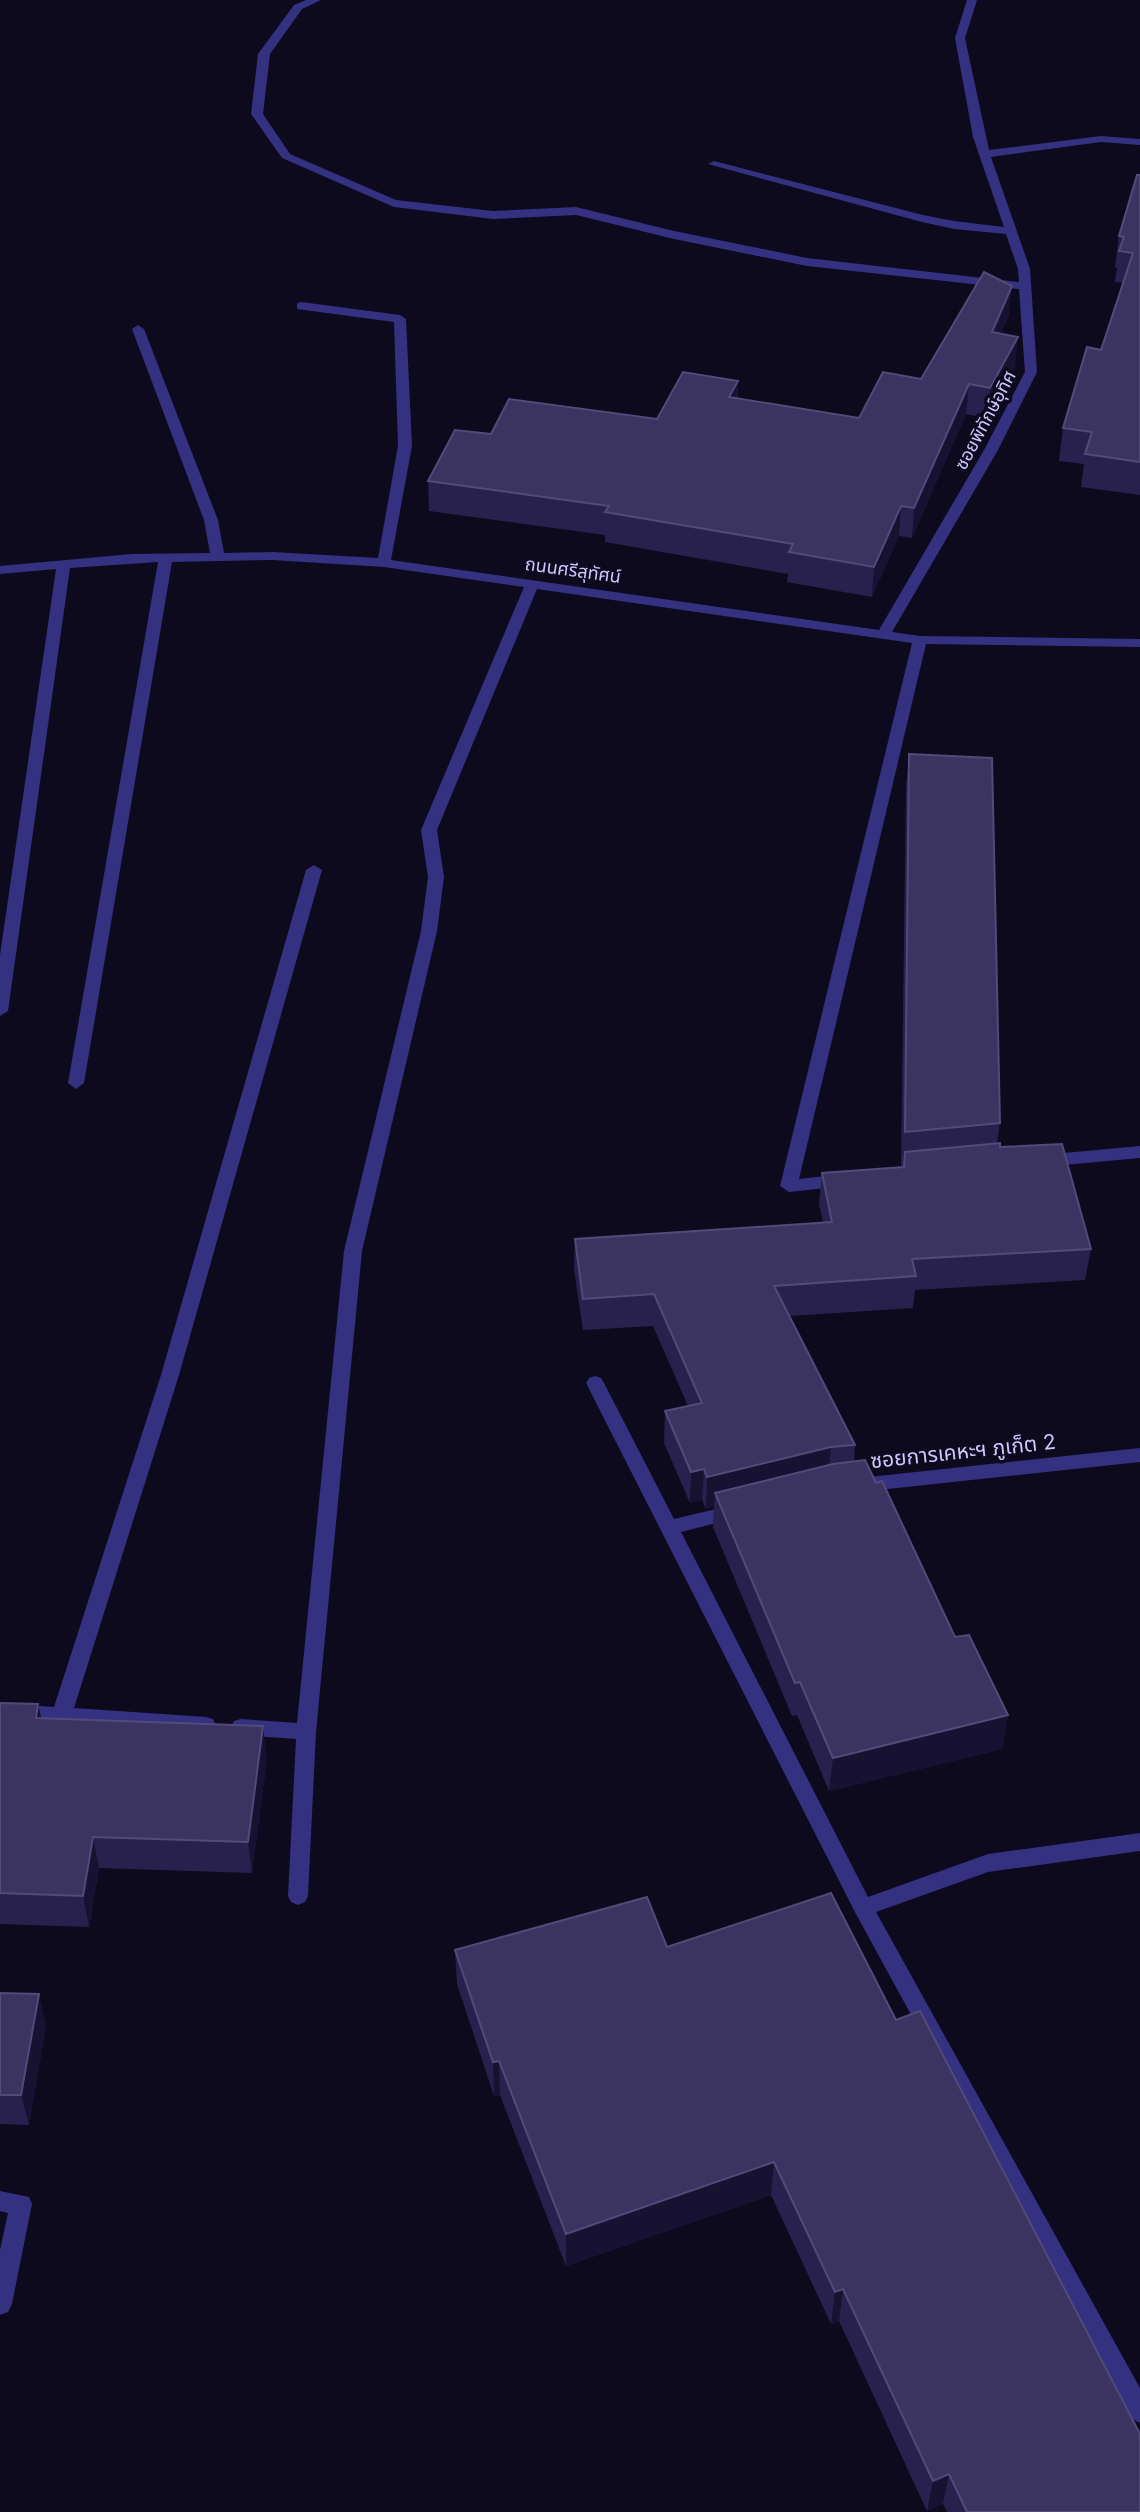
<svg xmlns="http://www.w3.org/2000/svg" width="1140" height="2512" font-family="Inter,'Noto Sans Thai',sans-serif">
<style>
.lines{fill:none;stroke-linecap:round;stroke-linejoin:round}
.minor{fill:#343181;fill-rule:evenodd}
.wall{fill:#29214d}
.shaded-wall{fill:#171132}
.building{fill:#3b3360;stroke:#524a79;stroke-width:2}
.labels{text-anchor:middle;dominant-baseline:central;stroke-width:7;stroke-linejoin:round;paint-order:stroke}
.far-street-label{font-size:18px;fill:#cdc7ff;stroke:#0d0a1e}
.street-label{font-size:21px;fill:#cdc7ff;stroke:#0d0a1e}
</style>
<rect width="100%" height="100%" fill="#0d0a1e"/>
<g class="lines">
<path class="minor" d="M 306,0 L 321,0 L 302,9 L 270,54 L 263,114 L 290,154 L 396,200 L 493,211 L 576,207 L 674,231 L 807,258 L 1019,282 L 1018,269 L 1006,234 L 954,229 L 922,222 L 708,164 L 714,161 L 923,215 L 954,221 L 1004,227 L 973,137 L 955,38 L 967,0 L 977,0 L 965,38 L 989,150 L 1101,136 L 1140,139 L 1140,145 L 1101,142 L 991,157 L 1030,269 L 1037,372 L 998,450 L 892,632 L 920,636 L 1140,639 L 1140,647 L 926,644 L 799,1179 L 844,1174 L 853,1180 L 844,1186 L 789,1192 L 780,1186 L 912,643 L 537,589 L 437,830 L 444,877 L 437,931 L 362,1251 L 316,1732 L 308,1896 L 305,1902 L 298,1905 L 291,1902 L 288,1896 L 296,1739 L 241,1735 L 234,1733 L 231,1727 L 234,1721 L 241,1719 L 297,1723 L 344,1251 L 421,931 L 428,877 L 421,830 L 524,587 L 384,567 L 272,560 L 172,562 L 84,1083 L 76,1089 L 68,1083 L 158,562 L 70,568 L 8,1011 L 0,1016 L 0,955 L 56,569 L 0,574 L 0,566 L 132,554 L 210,553 L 204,520 L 132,329 L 138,325 L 144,329 L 218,520 L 224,553 L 272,552 L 378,558 L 398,446 L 394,322 L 297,309 L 297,303 L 301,302 L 400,315 L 406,319 L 412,446 L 391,560 L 879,630 L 984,450 L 1025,372 L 1019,289 L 807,266 L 674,239 L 576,215 L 493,219 L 394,207 L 282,158 L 251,114 L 258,54 L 294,5 Z
M 314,865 L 322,870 L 179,1375 L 74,1708 L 206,1717 L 213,1719 L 216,1725 L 213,1731 L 206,1733 L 0,1719 L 0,1703 L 54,1707 L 161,1375 L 306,870 Z
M 1140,1146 L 1140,1158 L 1042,1167 L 1034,1161 L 1042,1155 Z
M 595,1376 L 601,1378 L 604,1383 L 674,1519 L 737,1504 L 744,1506 L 746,1511 L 744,1516 L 681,1532 L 868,1897 L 988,1854 L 1140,1833 L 1140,1851 L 988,1872 L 876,1912 L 1140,2388 L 1140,2423 L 1132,2419 L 856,1914 L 586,1383 L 589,1378 Z
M 1140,1448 L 1140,1462 L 860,1492 L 853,1490 L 851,1485 L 853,1480 L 860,1478 Z
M 0,2191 L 29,2197 L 32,2204 L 12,2304 L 8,2312 L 0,2315 L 0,2250 L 8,2213 L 0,2211 Z"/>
</g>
<path class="wall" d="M 1140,175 L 1140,495 L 1081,487 L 1084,464 L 1059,461 L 1063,428 L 1101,350 L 1123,283 L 1115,282 L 1117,268 L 1115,267 L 1119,236 Z
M 1009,315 L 1001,333 L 1015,366 L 987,418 L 966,414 L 912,538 L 899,536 L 872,597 L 787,582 L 788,574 L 605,542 L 605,535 L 429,511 L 428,481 L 491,434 L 657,419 L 738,381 L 738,398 L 859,418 L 921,379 Z
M 909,754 L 1000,1123 L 997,1143 L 1091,1249 L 1085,1280 L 915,1290 L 913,1308 L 790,1316 L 855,1445 L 854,1462 L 955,1637 L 1008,1715 L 1002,1749 L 829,1791 L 797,1715 L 792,1716 L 713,1527 L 714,1506 L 706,1509 L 702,1500 L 690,1503 L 664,1443 L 665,1411 L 688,1406 L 653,1326 L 583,1330 L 574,1270 L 575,1239 L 823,1222 L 819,1205 L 822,1173 L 903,1167 L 903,1166 L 901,1166 L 906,788 Z
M 0,1703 L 38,1704 L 41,1718 L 267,1758 L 252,1873 L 99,1868 L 89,1927 L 0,1924 Z
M 667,1947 L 1140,2512 L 947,2512 L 943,2504 L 927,2511 L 839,2321 L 831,2324 L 771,2195 L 566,2266 L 500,2095 L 494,2096 L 457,1984 L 455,1950 Z
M 0,1993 L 46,2025 L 29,2125 L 0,2124 Z"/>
<path class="shaded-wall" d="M 1012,286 L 1009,315 L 989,361 L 992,332 Z
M 1018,337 L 1015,366 L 987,418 L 990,388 Z
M 738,381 L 737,410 L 729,397 Z
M 969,384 L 966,414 L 912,538 L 914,508 Z
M 901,506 L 899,536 L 872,597 L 874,567 Z
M 831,1447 L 828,1478 L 715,1493 L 714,1506 L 706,1509 L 707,1477 Z
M 704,1469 L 702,1500 L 690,1503 L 691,1472 Z
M 38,1704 L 45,1736 L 36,1718 Z
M 1008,1715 L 1002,1749 L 829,1791 L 833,1758 Z
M 263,1726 L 267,1758 L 252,1873 L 248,1842 Z
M 93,1837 L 99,1868 L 89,1927 L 83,1896 Z
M 39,1994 L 46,2025 L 29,2125 L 21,2095 Z
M 499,2061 L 500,2095 L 494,2096 L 493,2062 Z
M 774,2162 L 771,2195 L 566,2266 L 566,2234 Z
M 843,2289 L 839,2321 L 831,2324 L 835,2292 Z
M 949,2474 L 943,2504 L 927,2511 L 933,2481 Z"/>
<path class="building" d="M 1137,175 L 1140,175 L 1140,462 L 1085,454 L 1092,432 L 1063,428 L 1087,347 L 1101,350 L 1133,253 L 1119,251 L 1124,237 L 1119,236 Z
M 984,272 L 1012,286 L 992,332 L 1018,337 L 990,388 L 969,384 L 914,508 L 901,506 L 874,567 L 789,552 L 793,544 L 605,512 L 609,506 L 428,481 L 455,430 L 491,434 L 509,399 L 657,419 L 683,372 L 738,381 L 729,397 L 859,418 L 883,372 L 921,379 Z
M 909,754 L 992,758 L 1000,1123 L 905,1132 Z
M 1000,1143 L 1000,1147 L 1062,1144 L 1091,1249 L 912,1259 L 916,1276 L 774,1286 L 855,1445 L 831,1447 L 707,1477 L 704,1469 L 691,1472 L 665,1411 L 702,1403 L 654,1294 L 583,1299 L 575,1239 L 832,1222 L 822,1173 L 904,1167 L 905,1152 Z
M 865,1460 L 876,1483 L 882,1481 L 955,1637 L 969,1635 L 1008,1715 L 833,1758 L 800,1682 L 795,1683 L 715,1493 L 833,1464 Z
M 0,1703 L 38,1704 L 36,1718 L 263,1726 L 248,1842 L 93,1837 L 83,1896 L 0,1893 Z
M 831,1893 L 896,2020 L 920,2011 L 1140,2434 L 1140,2512 L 967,2512 L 949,2474 L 933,2481 L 843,2289 L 835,2292 L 774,2162 L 566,2234 L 499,2061 L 493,2062 L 455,1950 L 647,1897 L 667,1947 Z
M 0,1993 L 39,1994 L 21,2095 L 0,2095 Z"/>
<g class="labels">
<g class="far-street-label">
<text transform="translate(985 420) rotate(-62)">ซอยพิทักษ์อุทิศ</text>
<text transform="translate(573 570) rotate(8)">ถนนศรีสุทัศน์</text>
</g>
<g class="street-label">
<text transform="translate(963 1451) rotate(-6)">ซอยการเคหะฯ ภูเก็ต 2</text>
</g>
</g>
</svg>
